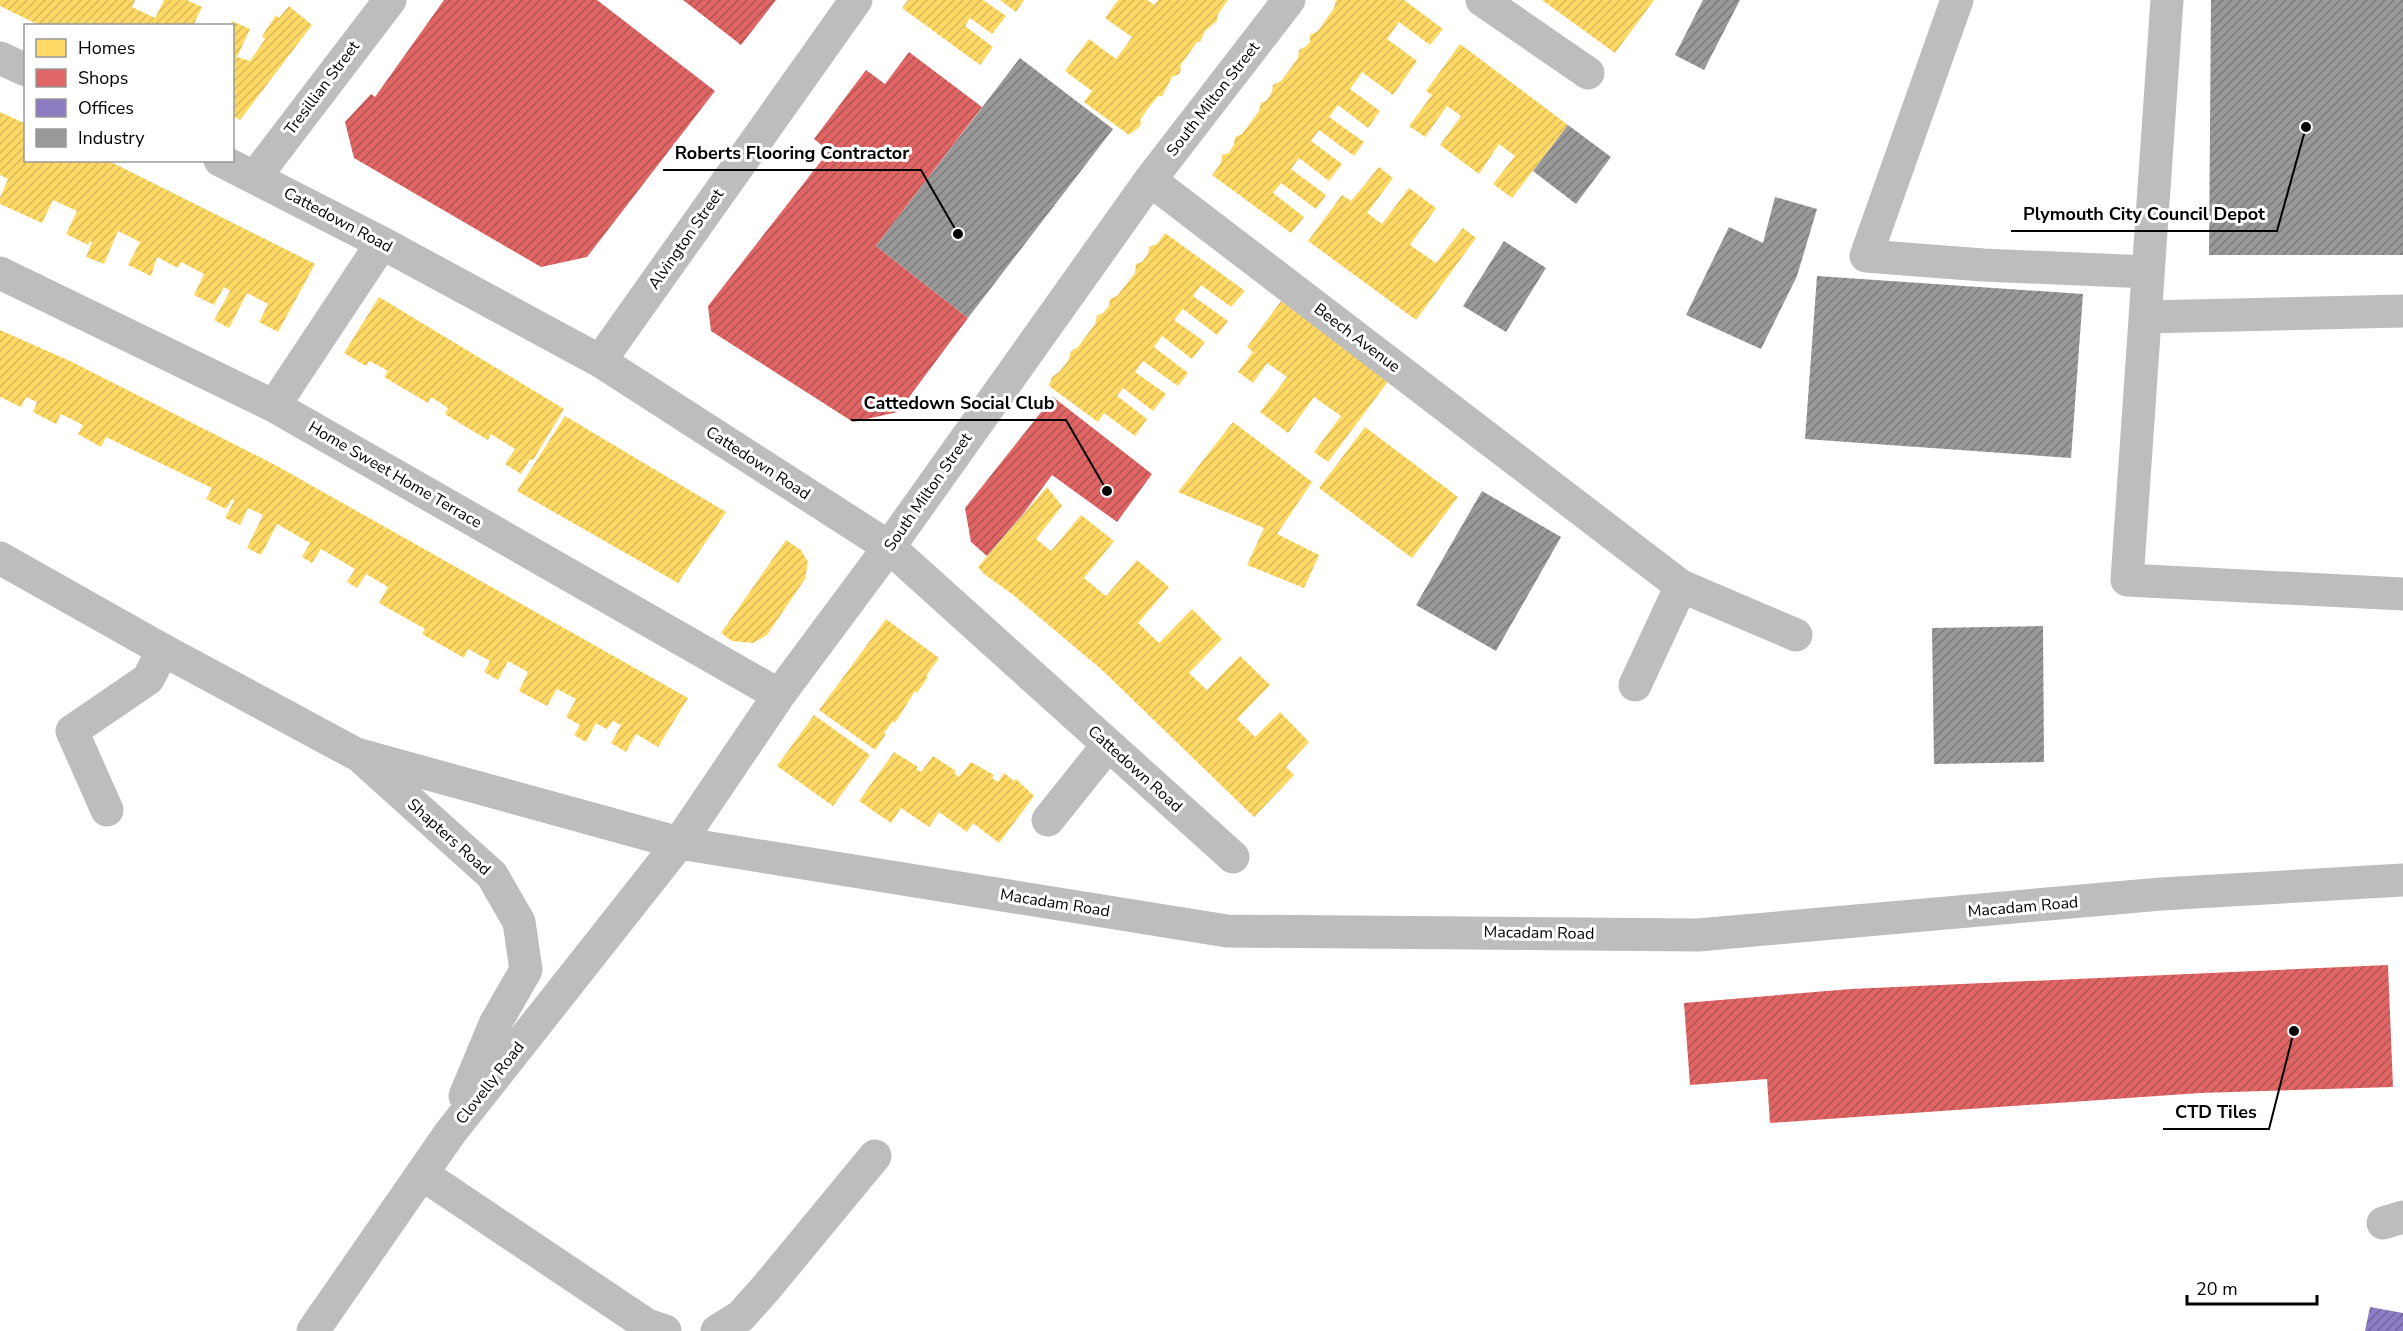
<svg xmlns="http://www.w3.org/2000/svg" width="2403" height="1331" font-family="'Nunito Sans',sans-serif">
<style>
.homes{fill:url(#homes-hatch)}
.shops{fill:url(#shops-hatch)}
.offices{fill:url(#offices-hatch)}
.industry{fill:url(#industry-hatch)}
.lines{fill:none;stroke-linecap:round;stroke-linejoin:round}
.minor{stroke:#bdbdbd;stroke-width:33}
.labels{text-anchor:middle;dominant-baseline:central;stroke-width:6;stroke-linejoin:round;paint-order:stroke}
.street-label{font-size:16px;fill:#000;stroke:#fff}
.leader{fill:none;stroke:#000;stroke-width:2}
.callout-dot{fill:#000;stroke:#fff;stroke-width:2}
.callout-label{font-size:18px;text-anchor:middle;font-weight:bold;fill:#000;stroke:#fff;stroke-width:6;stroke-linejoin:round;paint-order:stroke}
</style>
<defs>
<pattern id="homes-hatch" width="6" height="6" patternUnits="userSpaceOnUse" patternTransform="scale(1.5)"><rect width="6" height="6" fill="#ffd966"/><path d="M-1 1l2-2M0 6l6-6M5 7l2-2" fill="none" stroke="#d9b857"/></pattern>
<pattern id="shops-hatch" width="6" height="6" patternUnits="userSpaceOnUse" patternTransform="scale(1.5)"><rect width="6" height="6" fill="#e06666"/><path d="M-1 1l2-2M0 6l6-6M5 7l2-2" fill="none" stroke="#b35252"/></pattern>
<pattern id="offices-hatch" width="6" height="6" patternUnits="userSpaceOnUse" patternTransform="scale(1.5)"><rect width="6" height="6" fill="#8e7cc3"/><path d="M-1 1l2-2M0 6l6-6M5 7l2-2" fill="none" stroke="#72639c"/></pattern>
<pattern id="industry-hatch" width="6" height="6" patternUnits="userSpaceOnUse" patternTransform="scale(1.5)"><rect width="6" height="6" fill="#999"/><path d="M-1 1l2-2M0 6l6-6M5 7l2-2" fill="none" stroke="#7a7a7a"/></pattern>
</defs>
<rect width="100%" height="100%" fill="#fff"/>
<path class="homes" d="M 0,0 L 135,0 L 132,7 L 155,18 L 164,0 L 187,0 L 202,7 L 193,26 L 41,26 L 0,6 Z
M 908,0 L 983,0 L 1006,16 L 992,34 L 970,18 L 965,26 L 993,47 L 980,65 L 902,8 Z
M 1000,0 L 1024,0 L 1016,12 Z
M 1118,0 L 1147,0 L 1154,5 L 1158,0 L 1228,0 L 1218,14 L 1217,21 L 1205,31 L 1200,42 L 1197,42 L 1180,66 L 1181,69 L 1179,74 L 1172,77 L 1162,96 L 1158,96 L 1149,107 L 1140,120 L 1141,123 L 1139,127 L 1129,135 L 1084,102 L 1092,91 L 1065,71 L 1089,39 L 1116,59 L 1132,37 L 1105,18 Z
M 1336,0 L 1404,0 L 1443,29 L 1430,45 L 1399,22 L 1387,39 L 1417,61 L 1393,95 L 1362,72 L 1356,81 L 1350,89 L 1380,111 L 1368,128 L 1338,105 L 1329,117 L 1364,142 L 1354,156 L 1319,130 L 1311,141 L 1342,164 L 1329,181 L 1299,158 L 1291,169 L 1326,195 L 1316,209 L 1281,183 L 1273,193 L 1304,217 L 1291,233 L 1212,175 L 1221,163 L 1222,155 L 1229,153 L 1234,144 L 1235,137 L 1242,134 L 1259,111 L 1261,103 L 1267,100 L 1272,92 L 1273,85 L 1281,81 L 1298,58 L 1299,50 L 1305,47 L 1310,42 L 1310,35 L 1318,31 L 1334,8 Z
M 1542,0 L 1654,0 L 1615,53 Z
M 289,6 L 312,25 L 240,120 L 232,116 L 232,26 L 230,26 L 232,21 L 250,29 L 237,57 L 250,61 L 265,39 L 262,36 L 276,15 L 279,18 Z
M 1460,44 L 1568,125 L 1512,198 L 1493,184 L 1515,156 L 1499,144 L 1479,174 L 1440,145 L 1461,116 L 1447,106 L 1425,137 L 1409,126 L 1432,95 L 1426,91 Z
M 0,112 L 26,124 L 26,160 L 107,160 L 315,264 L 278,332 L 259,322 L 268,304 L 247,293 L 229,328 L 214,320 L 230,291 L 224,287 L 214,305 L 194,295 L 204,274 L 181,262 L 178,268 L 157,257 L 151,276 L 128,265 L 140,242 L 118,231 L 104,264 L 86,257 L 92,242 L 90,241 L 88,245 L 66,234 L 77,211 L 53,200 L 42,223 L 0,204 L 0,198 L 8,179 L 0,175 Z
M 1379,167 L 1393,178 L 1367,213 L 1382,224 L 1409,188 L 1436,208 L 1410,245 L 1436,263 L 1463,228 L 1476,238 L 1416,320 L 1308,241 L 1342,195 L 1351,201 Z
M 1165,233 L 1245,291 L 1231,307 L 1201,285 L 1193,296 L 1228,321 L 1217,335 L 1183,309 L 1174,320 L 1205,342 L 1192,359 L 1162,336 L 1154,347 L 1188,373 L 1178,386 L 1143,361 L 1135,372 L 1166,394 L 1153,411 L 1123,388 L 1117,396 L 1147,419 L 1135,436 L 1104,413 L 1098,422 L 1049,386 L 1052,377 L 1059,372 L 1068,361 L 1071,351 L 1078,347 L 1095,324 L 1097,316 L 1103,313 L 1109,306 L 1110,299 L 1117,296 L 1135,273 L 1136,264 L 1142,262 L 1148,254 L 1149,247 L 1157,244 Z
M 379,297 L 564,409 L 533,460 L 530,459 L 521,474 L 505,464 L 515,449 L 491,434 L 488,440 L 466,427 L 445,414 L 448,408 L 431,397 L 428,403 L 384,377 L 388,371 L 379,366 L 369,361 L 366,366 L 344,353 Z
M 1281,301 L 1389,380 L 1328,462 L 1314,452 L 1341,416 L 1314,397 L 1288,433 L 1260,412 L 1287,377 L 1267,363 L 1253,383 L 1238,372 L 1253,352 L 1247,347 Z
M 0,330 L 72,362 L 277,466 L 688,698 L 658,747 L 636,734 L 626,752 L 611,743 L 621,725 L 613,721 L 607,729 L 596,723 L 586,742 L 574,735 L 580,725 L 566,717 L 576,699 L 557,689 L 547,706 L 519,691 L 528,672 L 508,661 L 498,680 L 484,672 L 490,661 L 468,649 L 464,658 L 422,634 L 425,629 L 379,603 L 388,587 L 366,574 L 357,588 L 347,582 L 355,569 L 321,549 L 312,563 L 302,557 L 310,543 L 277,524 L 261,555 L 247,548 L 263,515 L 248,508 L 240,525 L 225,518 L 234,501 L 232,499 L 226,509 L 206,499 L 212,488 L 106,437 L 101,447 L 78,434 L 83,425 L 61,414 L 56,424 L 33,412 L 37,402 L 26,397 L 21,407 L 0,397 Z
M 565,416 L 726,512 L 678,583 L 517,491 Z
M 1233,422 L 1312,482 L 1277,534 L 1319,555 L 1304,588 L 1247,565 L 1264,528 L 1178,492 Z
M 1365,427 L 1458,497 L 1412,558 L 1319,488 Z
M 1047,487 L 1062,506 L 1036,539 L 1051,551 L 1081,515 L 1114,541 L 1084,578 L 1106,596 L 1137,560 L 1169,587 L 1138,623 L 1159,643 L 1192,609 L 1222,639 L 1189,673 L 1207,690 L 1240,656 L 1270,685 L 1237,719 L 1255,737 L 1280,712 L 1309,742 L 1286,767 L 1294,775 L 1254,817 L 1102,670 L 1012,594 L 984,574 L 978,567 Z
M 786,540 L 801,550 L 808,562 L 805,579 L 767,635 L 753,643 L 732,641 L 721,633 Z
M 886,619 L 939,658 L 926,676 L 928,677 L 917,693 L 915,691 L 895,723 L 893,721 L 884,733 L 886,734 L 875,750 L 819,710 Z
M 814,715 L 870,755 L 833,806 L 777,766 Z
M 894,752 L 918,767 L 916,769 L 921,772 L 933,756 L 956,771 L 954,773 L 959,777 L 971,762 L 994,775 L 992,778 L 998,782 L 1004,773 L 1014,781 L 1016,779 L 1034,796 L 999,843 L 973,823 L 967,832 L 939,812 L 929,827 L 901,808 L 891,823 L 859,801 Z"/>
<path class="shops" d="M 444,0 L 597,0 L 715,91 L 587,257 L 541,267 L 354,158 L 345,122 L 371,94 L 375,97 Z
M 683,0 L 776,0 L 741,45 Z
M 909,52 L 982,107 L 876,246 L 968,318 L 898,412 L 853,422 L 711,331 L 708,306 L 829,151 L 814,139 L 866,70 L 885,84 Z
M 1053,397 L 1152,474 L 1117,522 L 1052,475 L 1023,514 L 987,556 L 971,542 L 965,508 Z
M 2388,965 L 2393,1087 L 2200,1093 L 1770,1123 L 1767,1079 L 1690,1085 L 1684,1003 L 1851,989 Z"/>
<path class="offices" d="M 2370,1307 L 2403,1313 L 2403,1331 L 2365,1331 Z"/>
<path class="industry" d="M 1703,0 L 1740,0 L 1704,70 L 1675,55 Z
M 2211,0 L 2403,0 L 2403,255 L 2209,255 Z
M 1020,58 L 1113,129 L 968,318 L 876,246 Z
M 1568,125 L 1611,157 L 1576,204 L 1533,171 Z
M 1775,197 L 1817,209 L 1797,276 L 1761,349 L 1686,315 L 1729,227 L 1763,243 Z
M 1504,241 L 1546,268 L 1506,332 L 1463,306 Z
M 1817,276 L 2083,294 L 2071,458 L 1805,439 Z
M 1482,491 L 1561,537 L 1496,651 L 1416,605 Z
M 2043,626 L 2044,762 L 1934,764 L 1932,628 Z"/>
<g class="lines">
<path class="minor" d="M 1482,0 L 1588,73
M 1957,0 L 1866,256 L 1983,265 L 2148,272
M 2167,0 L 2127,580 L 2403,594
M 0,58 L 26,70
M 220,160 L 382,243 L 600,361 L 889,547 L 1233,857
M 255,177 L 390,0
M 1150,180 L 1681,586 L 1796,635
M 0,273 L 274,406 L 779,695
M 2145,317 L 2403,311
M 600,361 L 856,0
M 274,406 L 382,243
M 0,558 L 163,650 L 356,754 L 679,843 L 1227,931 L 1698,935 L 2161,894 L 2403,880
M 1635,685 L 1681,586
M 363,759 L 492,875 L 519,922 L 526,970 L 495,1024 L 465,1096
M 107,810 L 72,731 L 148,679 L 163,650
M 1048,820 L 1108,745
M 422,1174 L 647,1325 L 665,1331
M 2383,1223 L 2403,1217
M 313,1331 L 450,1133 L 679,843 L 779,695 L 889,547 L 1150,180 L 1289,0
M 717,1331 L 741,1316 L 766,1288 L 875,1156"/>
</g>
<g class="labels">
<g class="street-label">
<text transform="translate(322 88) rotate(-53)">Tresillian Street</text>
<text transform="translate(1213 99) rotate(-52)">South Milton Street</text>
<text transform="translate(338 220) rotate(28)">Cattedown Road</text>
<text transform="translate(686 239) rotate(-55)">Alvington Street</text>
<text transform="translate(1357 338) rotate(37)">Beech Avenue</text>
<text transform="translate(758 463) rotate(33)">Cattedown Road</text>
<text transform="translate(395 475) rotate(30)">Home Sweet Home Terrace</text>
<text transform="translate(928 492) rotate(-55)">South Milton Street</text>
<text transform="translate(1135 769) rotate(42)">Cattedown Road</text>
<text transform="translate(449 837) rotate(42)">Shapters Road</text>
<text transform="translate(1055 903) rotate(9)">Macadam Road</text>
<text transform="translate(2023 907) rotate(-5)">Macadam Road</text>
<text transform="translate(1539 933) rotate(1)">Macadam Road</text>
<text transform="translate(490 1083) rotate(-52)">Clovelly Road</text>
</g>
</g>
<path class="leader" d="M958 234L921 170H663M2306 127L2277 231H2011M1107 491L1066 420H851M2294 1031L2269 1129H2163"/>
<g class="callout-dot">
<circle cx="958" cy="234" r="6"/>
<circle cx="2306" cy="127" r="6"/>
<circle cx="1107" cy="491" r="6"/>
<circle cx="2294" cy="1031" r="6"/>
</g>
<g class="callout-label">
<text x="792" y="159">Roberts Flooring Contractor</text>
<text x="2144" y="220">Plymouth City Council Depot</text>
<text x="959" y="409">Cattedown Social Club</text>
<text x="2216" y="1118">CTD Tiles</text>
</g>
<rect x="24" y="24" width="210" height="138" fill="#ffffff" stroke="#999999" stroke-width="1.5"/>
<rect x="36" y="39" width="30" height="18" fill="#ffd966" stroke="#999999" stroke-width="1.5"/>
<text x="78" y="54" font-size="18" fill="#000000">Homes</text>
<rect x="36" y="69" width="30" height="18" fill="#e06666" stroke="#999999" stroke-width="1.5"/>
<text x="78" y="84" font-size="18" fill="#000000">Shops</text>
<rect x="36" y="99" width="30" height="18" fill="#8e7cc3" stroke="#999999" stroke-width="1.5"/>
<text x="78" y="114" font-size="18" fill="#000000">Offices</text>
<rect x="36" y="129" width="30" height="18" fill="#999999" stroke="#999999" stroke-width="1.5"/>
<text x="78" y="144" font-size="18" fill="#000000">Industry</text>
<path d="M2187 1295v9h130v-9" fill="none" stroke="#000000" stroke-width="3"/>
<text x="2196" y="1295" font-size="18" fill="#000000" stroke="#ffffff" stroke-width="4.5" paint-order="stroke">20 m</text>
</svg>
